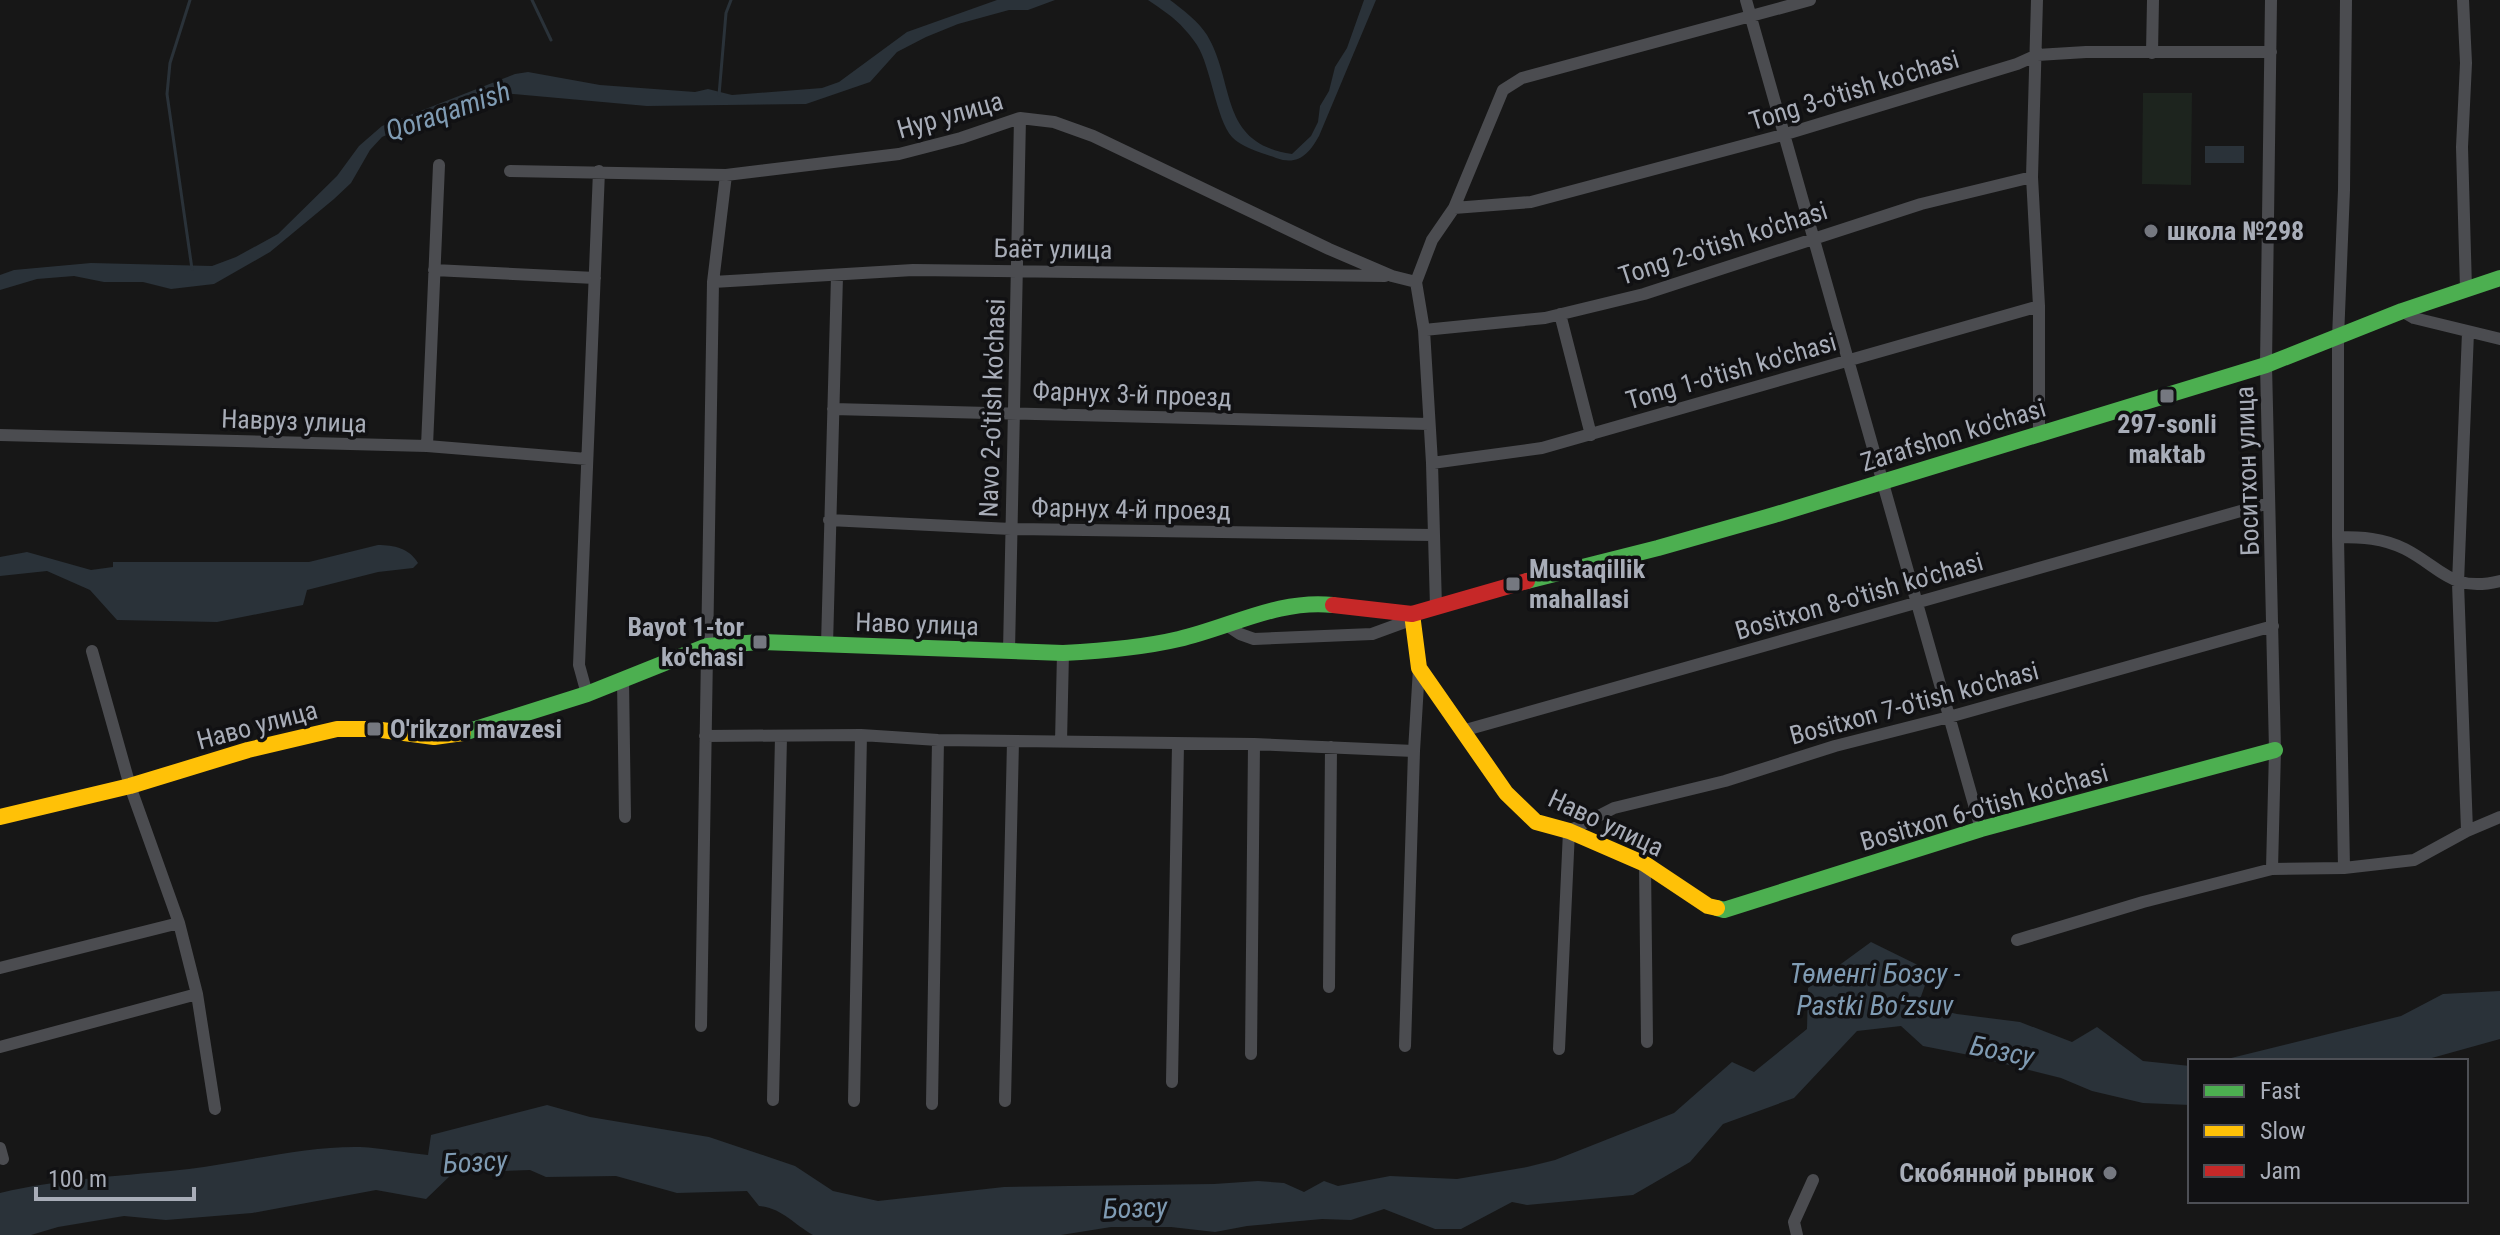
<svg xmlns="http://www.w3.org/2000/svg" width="2500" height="1235" font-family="'Roboto Condensed',sans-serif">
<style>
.green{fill:#1d241e}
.water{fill:#2a3239}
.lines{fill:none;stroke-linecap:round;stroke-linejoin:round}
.stream{stroke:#2a3239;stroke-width:3}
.street{stroke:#4b4c50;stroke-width:12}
.fast{stroke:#4caf50;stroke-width:16}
.slow{stroke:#ffc107;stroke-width:16}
.jam{stroke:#c62828;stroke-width:16}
.poi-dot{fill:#757880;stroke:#111113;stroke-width:3}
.labels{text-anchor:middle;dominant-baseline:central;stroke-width:7;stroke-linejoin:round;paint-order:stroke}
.street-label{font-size:26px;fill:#a8adb8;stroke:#111113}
.poi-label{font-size:26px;font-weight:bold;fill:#a8adb8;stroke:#111113;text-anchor:start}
.water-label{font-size:28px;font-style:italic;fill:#7f9bb3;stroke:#111113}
</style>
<rect width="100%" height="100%" fill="#171717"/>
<path class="green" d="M 2143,93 L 2192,93 L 2191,185 L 2142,184 Z"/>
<path class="water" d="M 997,0 L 1055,0 L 1028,10 L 1009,10 L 958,24 L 926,37 L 897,52 L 870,82 L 806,104 L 647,106 L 501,93 L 453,113 L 413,123 L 382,137 L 370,150 L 351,183 L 334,199 L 270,252 L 214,284 L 171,289 L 143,282 L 104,282 L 74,276 L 37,279 L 0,290 L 0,275 L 14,270 L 91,263 L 212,266 L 236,257 L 278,234 L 337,176 L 359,146 L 382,126 L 515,74 L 528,72 L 600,85 L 695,92 L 708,89 L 732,95 L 822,88 L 839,82 L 907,32 Z
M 1148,0 L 1170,0 C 1182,9 1199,22 1207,35 C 1236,84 1218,143 1292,154 L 1311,136 L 1318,122 L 1320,106 L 1329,91 L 1335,67 L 1347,48 L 1364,0 L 1376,0 L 1319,136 C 1309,154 1298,166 1276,158 C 1263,153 1242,148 1232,137 C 1216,119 1211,67 1197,45 C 1181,22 1170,15 1148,0 Z
M 2205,146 L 2244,146 L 2244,163 L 2205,163 Z
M 378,545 C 394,545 409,548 418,563 L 413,568 L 378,572 L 307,590 L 303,605 L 217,622 L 117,620 L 90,590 L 47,571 L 0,576 L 0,557 L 27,552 L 91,570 L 113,567 L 113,562 L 309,562 Z
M 1871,942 L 1930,971 L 1918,1005 L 1957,1014 L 2020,1022 L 2072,1042 L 2097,1027 L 2143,1061 L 2190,1066 L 2190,1105 L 2143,1103 L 2092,1091 L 2061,1078 L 1969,1055 L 1923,1046 L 1901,1026 L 1857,1031 L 1794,1098 L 1723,1124 L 1690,1162 L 1633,1195 L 1527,1205 L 1512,1202 L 1461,1229 L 1435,1229 L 1384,1209 L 1351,1220 L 1322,1219 L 1247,1226 L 1215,1232 L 1171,1227 L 1111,1227 L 1061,1235 L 813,1235 C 793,1224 782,1208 759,1206 L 747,1191 L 677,1193 L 616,1176 L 546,1177 L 530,1170 L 453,1173 L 426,1199 L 376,1190 L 252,1213 L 166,1220 L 124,1216 L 58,1227 L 31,1235 L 0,1235 L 0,1193 C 62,1178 126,1176 189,1169 C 245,1162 305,1146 360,1147 C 383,1148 405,1153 428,1155 L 431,1135 L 547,1105 L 590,1117 L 709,1137 L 795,1166 L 833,1191 L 878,1201 L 1004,1187 L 1214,1184 L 1258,1181 L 1284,1183 L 1304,1192 L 1324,1181 L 1338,1186 L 1390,1176 L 1457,1179 L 1527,1167 L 1555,1160 L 1674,1113 L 1732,1062 L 1754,1072 L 1807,1029 L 1808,988 Z
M 2500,991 L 2500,1039 L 2421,1061 L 2219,1061 L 2401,1016 L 2443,994 Z"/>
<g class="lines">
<path class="stream" d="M 190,0 L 170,63 L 167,94 L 192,269
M 532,0 L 551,40
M 719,95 L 726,13 L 731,0"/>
<path class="street" d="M 1746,0 L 1981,829
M 2037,0 L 2032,177 L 2039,306 L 2039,435
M 2271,0 L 2266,365 L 2275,750 L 2272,869
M 2463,0 L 2466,63 L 2462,147 L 2466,289
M 2152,53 L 2153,0
M 510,171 L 726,175 L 899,154 L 961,138 L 1020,118 L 1054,122 L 1093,136 L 1329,249 L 1392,276 L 1416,282
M 1454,208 L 1531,202 L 1786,134 L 2017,64 L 2037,55 L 2086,52 L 2271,52
M 434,270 L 595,278
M 713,282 L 913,270 L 1385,276
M 2402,311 L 2414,318 L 2500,339
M 1560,314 L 1591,435
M 1424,330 L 1545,318 L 1644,294 L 1921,204 L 2032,177
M 833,409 L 1429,424
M 0,435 L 427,446 L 587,459
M 427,446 L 439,165
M 1432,463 L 1542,448 L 2039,306
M 829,520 L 1011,529 L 1432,535
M 2338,537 C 2361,537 2383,538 2405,549 C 2442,568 2451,593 2500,581
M 1436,607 L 1432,463 L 1424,330 L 1416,282 L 1432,240 L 1454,208 L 1503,90 L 1522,78 L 1810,0
M 1228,626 L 1240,634 L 1254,639 L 1372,634 L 1413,619
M 827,645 L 837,276
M 92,651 L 130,786 L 179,923 L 197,994 L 215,1109
M 1009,651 L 1020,118
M 623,680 L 625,817
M 587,694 L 579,665 L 599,171
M 1462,731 L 2269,503
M 705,736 L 861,735 L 938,740 L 1254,744 L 1414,751 L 1419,668
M 1061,742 L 1063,653
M 2467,831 L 2458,583 L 2468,332
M 1645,864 L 1647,1042
M 2344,868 L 2338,537 L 2338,338 L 2344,190 L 2346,0
M 2017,940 L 2143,902 L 2272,869 L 2344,868 L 2414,860 L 2467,831 L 2500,817
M 0,968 L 179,923
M 1329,987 L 1331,747
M 701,1026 L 713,282 L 726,175
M 1405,1046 L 1414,751
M 0,1047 L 197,994
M 1559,1049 L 1569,831 L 1614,808 L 1725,781 L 1835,746 L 1949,717 L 2273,626
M 1251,1054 L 1254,744
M 1172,1082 L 1178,744
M 773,1100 L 781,737
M 854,1101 L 861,735
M 1005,1101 L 1013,741
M 932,1104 L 938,740
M 0,1148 L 3,1159
M 1797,1235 L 1794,1222 L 1813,1180"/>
<path class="fast" d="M 1527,581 L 1658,548 L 1774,515 L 2266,365 L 2402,311 L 2500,278
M 463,733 L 587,694 L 707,646 L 760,642 L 1063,653 C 1102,651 1141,648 1179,639 C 1231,627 1279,599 1333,605
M 1717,908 L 1724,910 L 1981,829 L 2275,750"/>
<path class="slow" d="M 1412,614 L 1419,668 L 1506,793 L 1536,822 L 1569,831 L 1645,864 L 1708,906 L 1717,908
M 0,817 L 130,786 L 248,750 L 337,729 L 374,729 L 434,737 L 463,733"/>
<path class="jam" d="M 1333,605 L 1412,614 L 1527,581"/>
</g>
<g class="poi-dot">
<circle cx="2151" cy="231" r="8"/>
<rect x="2159" y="388" width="16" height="16" rx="4"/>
<rect x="1505" y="576" width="16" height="16" rx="4"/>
<rect x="752" y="634" width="16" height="16" rx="4"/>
<rect x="366" y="721" width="16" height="16" rx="4"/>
<circle cx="2110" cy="1173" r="8"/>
</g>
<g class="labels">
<g class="street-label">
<text transform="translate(1854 90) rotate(-17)">Tong 3-o'tish ko'chasi</text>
<text transform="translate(950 115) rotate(-16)">Нур улица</text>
<text transform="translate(1723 243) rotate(-18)">Tong 2-o'tish ko'chasi</text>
<text transform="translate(1053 249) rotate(1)">Баёт улица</text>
<text transform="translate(1731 371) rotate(-16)">Tong 1-o'tish ko'chasi</text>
<text transform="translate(1132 394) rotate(2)">Фарнух 3-й проезд</text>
<text transform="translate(992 408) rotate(-88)">Navo 2-o'tish ko'chasi</text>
<text transform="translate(294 421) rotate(2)">Навруз улица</text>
<text transform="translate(1953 435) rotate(-17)">Zarafshon ko'chasi</text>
<text transform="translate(2247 471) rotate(-92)">Боситхон улица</text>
<text transform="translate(1131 509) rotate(1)">Фарнух 4-й проезд</text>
<text transform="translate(1859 596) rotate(-16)">Bositxon 8-o'tish ko'chasi</text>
<text transform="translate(917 624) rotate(2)">Наво улица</text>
<text transform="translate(1914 703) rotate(-15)">Bositxon 7-o'tish ko'chasi</text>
<text transform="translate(257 725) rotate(-15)">Наво улица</text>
<text transform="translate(1984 807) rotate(-16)">Bositxon 6-o'tish ko'chasi</text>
<text transform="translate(1606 823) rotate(25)">Наво улица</text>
</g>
<g class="poi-label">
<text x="2167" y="231">школа №298</text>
<text x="2167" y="424" text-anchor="middle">297-sonli<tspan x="2167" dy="30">maktab</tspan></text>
<text x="1529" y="569">Mustaqillik<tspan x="1529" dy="30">mahallasi</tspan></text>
<text x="744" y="627" text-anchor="end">Bayot 1-tor<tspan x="744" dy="30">ko'chasi</tspan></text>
<text x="390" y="729">O'rikzor mavzesi</text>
<text x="2094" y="1173" text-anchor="end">Скобянной рынок</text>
</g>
<g class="water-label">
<text transform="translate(448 111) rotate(-19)">Qoraqamish</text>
<text x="1875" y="973">Төменгі Бозсу -<tspan x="1875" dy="32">Pastki Boʻzsuv</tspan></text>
<text transform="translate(2002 1051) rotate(11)">Бозсу</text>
<text transform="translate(475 1162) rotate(-3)">Бозсу</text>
<text transform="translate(1135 1208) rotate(-2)">Бозсу</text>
</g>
</g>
<rect x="2188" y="1059" width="280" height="144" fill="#111113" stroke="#4d4f55" stroke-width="2"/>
<rect x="2204" y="1085" width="40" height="12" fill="#4caf50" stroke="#4d4f55" stroke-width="2"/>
<text x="2260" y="1099" font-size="24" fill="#a8adb8">Fast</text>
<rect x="2204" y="1125" width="40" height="12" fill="#ffc107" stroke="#4d4f55" stroke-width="2"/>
<text x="2260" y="1139" font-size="24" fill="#a8adb8">Slow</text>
<rect x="2204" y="1165" width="40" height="12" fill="#c62828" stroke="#4d4f55" stroke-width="2"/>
<text x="2260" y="1179" font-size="24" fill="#a8adb8">Jam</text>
<path d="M36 1187v12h158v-12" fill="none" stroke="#a8adb8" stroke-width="4"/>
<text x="48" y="1187" font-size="24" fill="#a8adb8" stroke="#111113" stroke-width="6" paint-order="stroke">100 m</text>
</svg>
